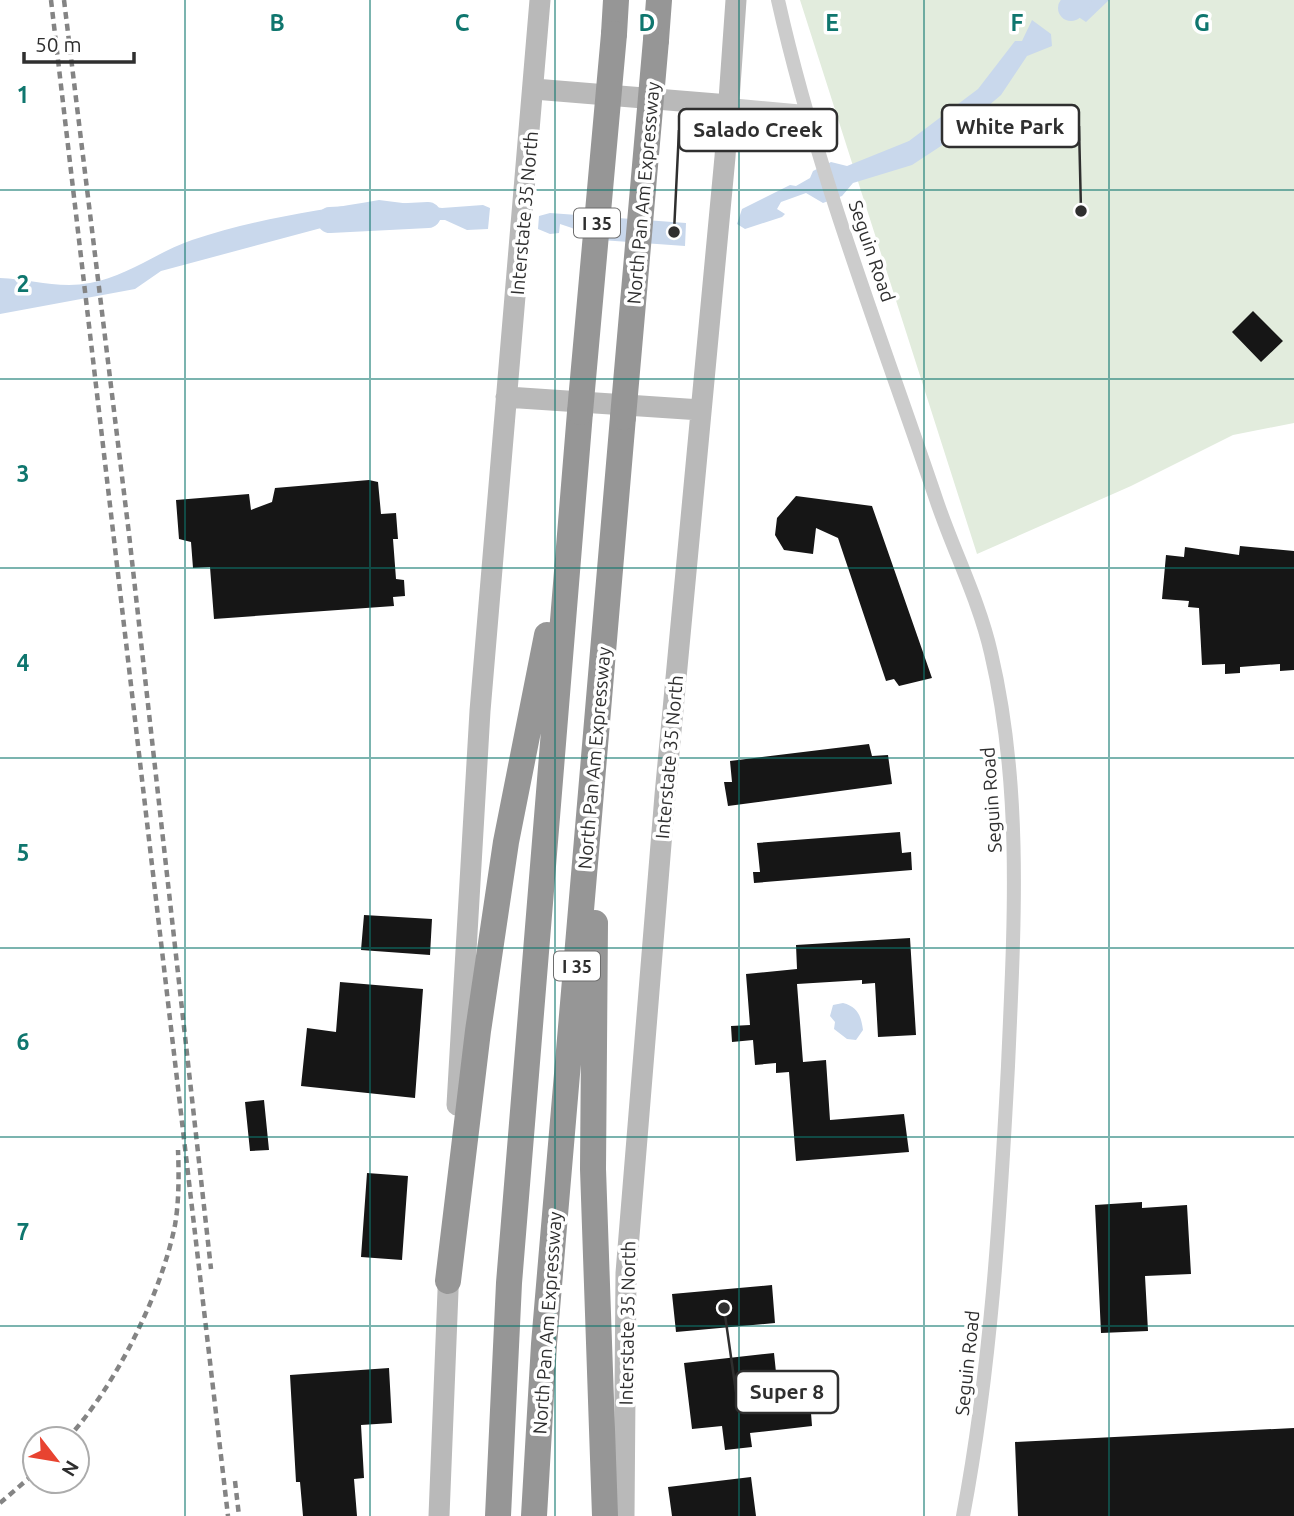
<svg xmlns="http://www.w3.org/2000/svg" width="1294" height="1516" font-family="Ubuntu,sans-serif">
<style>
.green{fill:#e2ecdd}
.water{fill:#c9d8ec}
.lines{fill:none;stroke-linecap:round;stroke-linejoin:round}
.river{stroke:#c9d8ec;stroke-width:26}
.building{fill:#161616}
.minor{stroke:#ccc;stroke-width:14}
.secondary{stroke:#b9b9b9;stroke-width:21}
.motorway{stroke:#969696;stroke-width:26}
.rail{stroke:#848484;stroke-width:4.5;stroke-dasharray:7 5;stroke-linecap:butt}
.motorway-bridge{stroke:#969696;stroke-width:26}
.grid{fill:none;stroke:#0f766e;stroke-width:2;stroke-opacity:0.55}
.labels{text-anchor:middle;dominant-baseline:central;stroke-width:7;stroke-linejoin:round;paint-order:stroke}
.shield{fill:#fff;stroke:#6d6d6d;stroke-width:2}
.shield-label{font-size:18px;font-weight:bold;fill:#2f2f2f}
.street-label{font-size:19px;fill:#2f2f2f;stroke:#fff}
.grid-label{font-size:23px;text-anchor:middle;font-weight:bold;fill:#0f766e;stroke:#fff;stroke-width:7;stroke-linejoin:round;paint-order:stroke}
.leader{fill:none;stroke:#2f2f2f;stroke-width:2.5}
.callout-dot{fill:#2f2f2f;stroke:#fff;stroke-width:2.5}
.callout{fill:#fff;stroke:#2f2f2f;stroke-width:2.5}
.callout-label{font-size:21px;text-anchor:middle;font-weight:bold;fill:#2f2f2f}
</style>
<rect width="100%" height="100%" fill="#fff"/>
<path class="green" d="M 800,0 L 1294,0 L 1294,423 L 1233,435 L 1131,486 L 977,554 Z"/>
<path class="water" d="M 1069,0 L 1109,0 L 1086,22 L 1077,16 Z
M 1032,20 L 1051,34 L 1052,46 L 1027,56 L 1001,95 L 941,146 L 912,165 L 853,183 L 842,196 L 823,203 L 806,193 L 781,202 L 777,209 L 785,214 L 782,217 L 745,229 L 737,224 L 742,209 L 790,185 L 796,186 L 810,178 L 813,171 L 831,162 L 847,166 L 909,141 L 978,89 L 1015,41 L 1022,41 Z
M 379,200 L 442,208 L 483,205 L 490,208 L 488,229 L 467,230 L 445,220 L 403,220 L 381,212 L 161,271 L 135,289 L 0,314 L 0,278 C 30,279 59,289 90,283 C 126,277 157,252 192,240 C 253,219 316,211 379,200 Z
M 550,213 L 686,223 L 685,246 L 587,239 L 572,228 L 560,224 L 559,233 L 550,234 L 538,229 L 539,216 Z
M 843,1003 C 858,1007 861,1016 863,1030 L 856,1040 L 847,1039 L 834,1029 L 835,1022 L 830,1016 L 833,1005 Z"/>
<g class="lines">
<path class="river" d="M 1071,8 L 1079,0
M 330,220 L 428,215"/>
</g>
<path class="building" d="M 1253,311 L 1283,341 L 1261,362 L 1232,332 Z
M 369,480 L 378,482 L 381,514 L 396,513 L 398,539 L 393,539 L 396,579 L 404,580 L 405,596 L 393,597 L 394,606 L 214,619 L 210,567 L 193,568 L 191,542 L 179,539 L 176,500 L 249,494 L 251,510 L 272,502 L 275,488 Z
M 796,496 L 872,506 L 932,678 L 899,686 L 894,679 L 886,681 L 838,538 L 816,528 L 813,554 L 784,550 L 775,535 L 777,518 Z
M 1240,546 L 1294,551 L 1294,670 L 1280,671 L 1280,664 L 1240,667 L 1240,673 L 1225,674 L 1225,664 L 1202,665 L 1199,608 L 1188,607 L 1189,601 L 1162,599 L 1166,555 L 1184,557 L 1185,547 L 1239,555 Z
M 869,744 L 872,756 L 888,755 L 892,784 L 728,806 L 724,782 L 732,782 L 730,761 Z
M 900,832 L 902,853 L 911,852 L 912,870 L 754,883 L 753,872 L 760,872 L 757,843 Z
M 364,915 L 432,919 L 430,955 L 361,950 Z
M 910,938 L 916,1035 L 878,1037 L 875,983 L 862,984 L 862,980 L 797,984 L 803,1062 L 826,1060 L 830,1120 L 904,1114 L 909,1152 L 796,1161 L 789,1072 L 776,1073 L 776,1063 L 755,1065 L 753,1040 L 732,1042 L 731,1026 L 750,1025 L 746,974 L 797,969 L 796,945 Z
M 340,982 L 423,989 L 415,1098 L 301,1086 L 307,1028 L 336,1032 Z
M 264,1100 L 269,1150 L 250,1151 L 245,1102 Z
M 367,1173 L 408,1176 L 402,1260 L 361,1257 Z
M 1142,1202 L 1142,1208 L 1187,1205 L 1191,1274 L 1145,1276 L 1148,1331 L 1101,1333 L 1095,1205 Z
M 772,1285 L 775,1323 L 676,1332 L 672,1294 Z
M 774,1353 L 777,1382 L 796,1379 L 800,1414 L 811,1413 L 812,1426 L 750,1433 L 752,1447 L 725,1450 L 722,1426 L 692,1429 L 684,1363 Z
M 389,1368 L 392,1423 L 361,1425 L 364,1478 L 354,1479 L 357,1516 L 303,1516 L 300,1482 L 296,1482 L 290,1375 Z
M 1294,1428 L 1294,1516 L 1018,1516 L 1015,1442 Z
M 751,1477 L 756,1516 L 672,1516 L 668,1487 Z"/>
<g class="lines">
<path class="minor" d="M 778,0 C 816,170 880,334 936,499 C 953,550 979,600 991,653 C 1023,789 1014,928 1008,1066 C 1000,1217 991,1367 963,1516
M 729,105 L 805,112"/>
<path class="secondary" d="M 534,89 L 729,105
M 506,397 L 701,410
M 457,1105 L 480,711 L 540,0
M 439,1516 L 449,1266
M 624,1516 L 626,1273 L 665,795 L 725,157 L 736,0"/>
<path class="motorway" d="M 614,34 L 616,0
M 656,40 L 659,0
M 595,923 L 593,1169 L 605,1516
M 448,1281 L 478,1031 L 506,842 L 547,635
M 498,1516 L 509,1283 L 580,412
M 534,1516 L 544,1344 L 623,417"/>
<path class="rail" d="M 51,0 L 228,1516
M 64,0 L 129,534 L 211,1269
M 67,1439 C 115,1387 161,1295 175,1225 C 179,1202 179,1174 178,1150
M 235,1481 L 239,1516
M 0,1503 L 35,1473"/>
<path class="motorway-bridge" d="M 580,412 L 614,34
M 623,417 L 656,40"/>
</g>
<path class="grid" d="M 185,0 L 185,1516M 370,0 L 370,1516M 555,0 L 555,1516M 739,0 L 739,1516M 924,0 L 924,1516M 1109,0 L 1109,1516M 0,190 L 1294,190M 0,379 L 1294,379M 0,568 L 1294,568M 0,758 L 1294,758M 0,948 L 1294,948M 0,1137 L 1294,1137M 0,1326 L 1294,1326"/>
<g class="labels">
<g class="shield">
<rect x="574" y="208.5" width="46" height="29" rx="5"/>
<rect x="554" y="951.5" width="46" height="29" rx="5"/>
</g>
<g class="shield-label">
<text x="597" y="223">I 35</text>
<text x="577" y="966">I 35</text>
</g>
<g class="street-label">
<text transform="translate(643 193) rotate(-85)">North Pan Am Expressway</text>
<text transform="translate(524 213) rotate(-85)">Interstate 35 North</text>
<text transform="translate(872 251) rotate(71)">Seguin Road</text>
<text transform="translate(669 757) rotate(-85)">Interstate 35 North</text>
<text transform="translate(594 758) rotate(-85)">North Pan Am Expressway</text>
<text transform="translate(991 800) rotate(-94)">Seguin Road</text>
<text transform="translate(547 1323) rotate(-86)">North Pan Am Expressway</text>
<text transform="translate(627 1323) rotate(-89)">Interstate 35 North</text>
<text transform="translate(967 1363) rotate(-84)">Seguin Road</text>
</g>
</g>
<g class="grid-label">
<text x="277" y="31">B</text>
<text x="462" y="31">C</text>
<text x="647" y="31">D</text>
<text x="832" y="31">E</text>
<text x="1017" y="31">F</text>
<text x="1202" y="31">G</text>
<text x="23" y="103">1</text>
<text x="23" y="292">2</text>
<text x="23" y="482">3</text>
<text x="23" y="671">4</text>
<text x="23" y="861">5</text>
<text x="23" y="1050">6</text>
<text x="23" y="1240">7</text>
</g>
<path class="leader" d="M1081 211L1079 126M674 232L679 130M724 1308L736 1392"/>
<g class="callout-dot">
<circle cx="1081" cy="211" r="7"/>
<circle cx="674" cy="232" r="7"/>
<circle cx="724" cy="1308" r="7"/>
</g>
<g class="callout">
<rect x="942" y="105" width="137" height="42" rx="7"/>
<rect x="679" y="109" width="158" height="42" rx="7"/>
<rect x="736" y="1371" width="102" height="42" rx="7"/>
</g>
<g class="callout-label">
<text x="1010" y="134">White Park</text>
<text x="758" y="137">Salado Creek</text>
<text x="787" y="1399">Super 8</text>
</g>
<g transform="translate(56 1460) rotate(121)"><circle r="33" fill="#ffffff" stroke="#acacac" stroke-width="2"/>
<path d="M0-5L12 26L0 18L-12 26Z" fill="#e84330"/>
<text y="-10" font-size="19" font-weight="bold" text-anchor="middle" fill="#2f2f2f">N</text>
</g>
<path d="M24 52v10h110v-10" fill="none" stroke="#2f2f2f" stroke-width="3.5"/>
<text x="35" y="52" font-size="21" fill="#2f2f2f" stroke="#ffffff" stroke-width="5" paint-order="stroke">50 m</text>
</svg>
